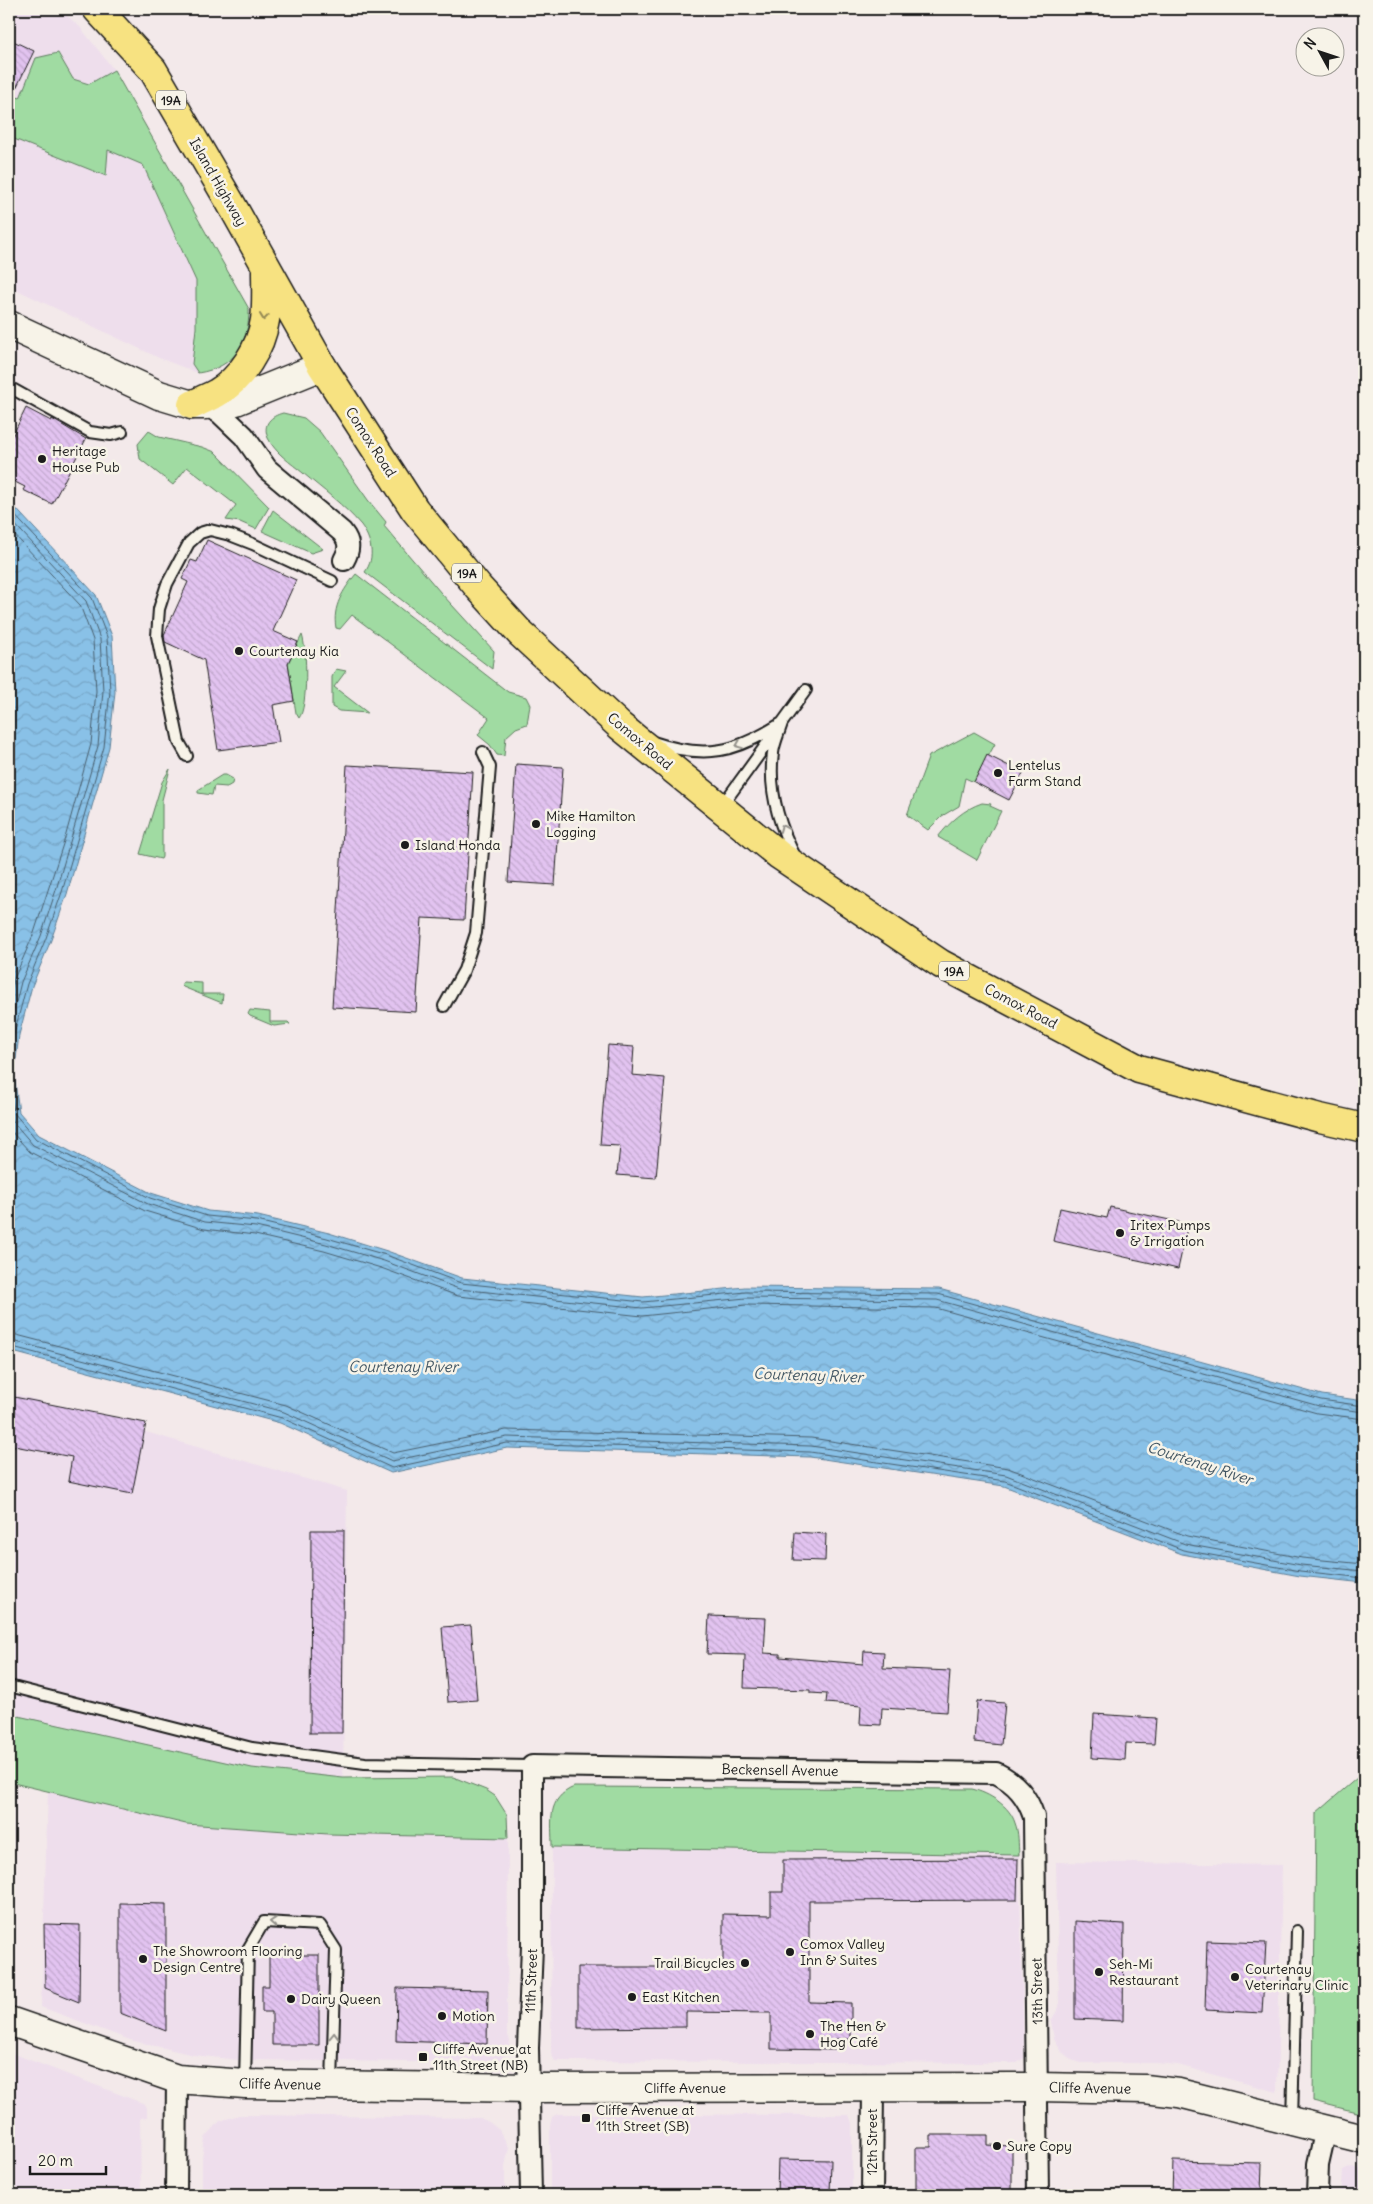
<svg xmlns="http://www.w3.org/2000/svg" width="1373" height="2204" font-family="Delius,sans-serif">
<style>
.built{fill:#eedeec}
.green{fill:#a0dba2;stroke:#5e7c5f}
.water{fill:url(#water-waves);stroke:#5d7f96}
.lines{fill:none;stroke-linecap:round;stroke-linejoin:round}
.shore{stroke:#485e6d;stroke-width:1}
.building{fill:url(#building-back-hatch);stroke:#1c1c1c}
.lane-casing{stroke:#1c1c1c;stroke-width:14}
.street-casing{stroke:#1c1c1c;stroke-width:24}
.secondary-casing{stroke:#1c1c1c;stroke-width:31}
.primary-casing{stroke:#1c1c1c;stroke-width:31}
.lane{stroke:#f7f3e8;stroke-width:10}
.street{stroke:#f7f3e8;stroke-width:20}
.secondary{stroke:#f7f3e8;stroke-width:28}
.primary{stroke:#f7e281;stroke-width:28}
.oneway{stroke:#948954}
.oneway2{stroke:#94928c}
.poi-dot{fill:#1c1c1c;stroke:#f7f3e8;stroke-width:2}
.labels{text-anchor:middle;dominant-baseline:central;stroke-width:5;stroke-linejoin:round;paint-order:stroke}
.shield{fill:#f7f3e8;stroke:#5e5c59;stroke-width:1}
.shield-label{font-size:12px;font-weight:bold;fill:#1c1c1c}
.street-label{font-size:14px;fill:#1c1c1c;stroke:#f7f3e8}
.poi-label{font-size:14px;fill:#1c1c1c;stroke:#f7f3e8;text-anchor:start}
.water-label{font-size:15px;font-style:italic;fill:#425663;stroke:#f7f3e8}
</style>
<defs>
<pattern id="water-waves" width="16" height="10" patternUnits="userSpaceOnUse" patternTransform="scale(1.25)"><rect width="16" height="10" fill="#89c1e7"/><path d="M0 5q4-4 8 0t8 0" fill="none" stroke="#76a5c6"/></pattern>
<pattern id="building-back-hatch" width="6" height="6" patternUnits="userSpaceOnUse" patternTransform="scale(1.25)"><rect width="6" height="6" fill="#e2c3f0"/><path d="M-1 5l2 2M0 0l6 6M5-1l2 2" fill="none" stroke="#c1a7cd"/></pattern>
</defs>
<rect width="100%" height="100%" fill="#f3e9ea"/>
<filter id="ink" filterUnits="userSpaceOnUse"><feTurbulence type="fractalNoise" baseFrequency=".02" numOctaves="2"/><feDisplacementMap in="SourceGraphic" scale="10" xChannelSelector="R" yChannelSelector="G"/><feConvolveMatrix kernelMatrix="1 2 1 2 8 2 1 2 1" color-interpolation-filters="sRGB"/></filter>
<g filter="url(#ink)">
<path class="built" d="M 9,9 L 59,9 L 80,27 L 114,70 L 249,309 L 249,322 L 241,346 L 235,356 L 218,369 L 198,373 L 159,358 L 9,286 Z
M 9,1392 L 347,1491 L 343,1778 L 252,1768 L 9,1714 Z
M 48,1791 L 186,1824 L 328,1834 L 508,1838 L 507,2032 L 510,2041 L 506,2056 L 493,2063 L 239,2060 L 194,2055 L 130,2040 L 41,2007 Z
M 552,1848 L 1019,1855 L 1024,2058 L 1017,2063 L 555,2061 L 551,2054 Z
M 1056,1862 L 1282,1865 L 1277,2092 L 1178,2065 L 1156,2063 L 1080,2063 L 1072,2060 L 1062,2052 L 1054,2038 L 1051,2021 L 1059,2007 Z
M 9,2052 L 145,2104 L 147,2108 L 147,2117 L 140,2118 L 141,2195 L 9,2195 Z
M 557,2114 L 849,2115 L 852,2123 L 852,2195 L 550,2195 L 550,2125 L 552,2117 Z
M 239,2115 L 480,2118 L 489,2122 L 499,2130 L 509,2147 L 505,2166 L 505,2195 L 202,2195 L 202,2158 L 205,2138 L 220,2121 Z
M 1351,2167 L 1364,2170 L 1364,2195 L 1341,2195 L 1343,2171 Z"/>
<path class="green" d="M 58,53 L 73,79 L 89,84 L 114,70 L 249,309 C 249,344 235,367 198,373 L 192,364 L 196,328 L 196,281 L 143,165 L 108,150 L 106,176 L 9,137 L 12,125 L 9,123 L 9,108 L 14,96 L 20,98 L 36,58 Z
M 283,413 L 304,418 L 320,432 L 368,500 L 386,522 L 384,526 L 441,593 L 494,651 L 492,669 L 365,572 C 376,557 371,539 361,525 C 344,505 323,490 303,473 C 291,463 275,453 268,438 C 262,424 271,416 283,413 Z
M 149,431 L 159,437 L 202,447 L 215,452 L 269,507 L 256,529 L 240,522 L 226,520 L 236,505 L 187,467 L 173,485 L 140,459 L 138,444 Z
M 273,510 L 323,549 L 311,553 L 262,531 Z
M 356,574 L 508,692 L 526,697 L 530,705 L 527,724 L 516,728 L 506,737 L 504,756 L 497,755 L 490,745 L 478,735 L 489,718 L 352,615 L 340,629 L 336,628 C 332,607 343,590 356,574 Z
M 302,635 C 307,648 308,708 299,718 L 296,713 L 288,663 Z
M 336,669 L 346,671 L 334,687 L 368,713 L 339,711 L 332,707 L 332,677 Z
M 974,732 L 995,744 L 974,782 L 965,778 L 959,806 L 942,816 L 928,830 L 907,815 L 929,756 Z
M 170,769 L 162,800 L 162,857 L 161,859 L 140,854 L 162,782 Z
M 222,775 L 226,775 L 233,779 L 232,784 L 227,787 L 214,786 L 212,795 L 198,793 L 198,790 Z
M 982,803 L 991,804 L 990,806 L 1001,811 L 977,860 L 938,837 C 950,822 964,809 982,803 Z
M 183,982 L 202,983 L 202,994 L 223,994 L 222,1003 L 183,987 L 181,985 Z
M 250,1010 L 270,1012 L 270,1022 L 288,1022 L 290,1024 L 274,1026 L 250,1016 L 248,1014 Z
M 9,1714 L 252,1768 L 343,1778 L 453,1777 L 486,1790 L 495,1796 L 507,1815 L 508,1838 L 328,1834 L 186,1824 L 9,1782 Z
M 1364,1772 L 1364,2114 L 1313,2101 L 1316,1813 Z
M 574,1787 L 972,1789 C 989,1793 1010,1806 1015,1823 C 1019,1833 1018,1844 1019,1855 L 552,1847 C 552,1821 546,1799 574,1787 Z"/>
<path class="water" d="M 9,501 L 96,595 L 112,636 L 115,692 L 109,747 L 67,894 L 51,940 L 32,986 L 19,1035 L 14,1075 L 19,1112 L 39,1135 L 151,1193 L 208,1211 L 258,1216 L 329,1233 L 387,1251 L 462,1278 L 643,1297 L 745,1287 L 939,1289 L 1322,1395 L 1364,1401 L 1364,1583 L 1300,1576 L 1182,1554 L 1004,1486 L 810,1457 L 507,1448 L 391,1473 L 280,1423 L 9,1351 Z"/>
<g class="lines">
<path class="shore" d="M 9,509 L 92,598 L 107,637 L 110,691 L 104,747 L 62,892 L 46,938 L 27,984 L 14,1034 L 9,1075 L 14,1113 L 36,1139 L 150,1198 L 207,1216 L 257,1221 L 327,1238 L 386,1255 L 461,1283 L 643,1302 L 746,1292 L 938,1294 L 1321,1400 L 1364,1406
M 9,518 L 86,601 L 100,639 L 103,691 L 98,746 L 56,890 L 41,936 L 21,982 L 9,1031
M 9,529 L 80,605 L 93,640 L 96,691 L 91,744 L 65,838 L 34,933 L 14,979 L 9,1000
M 9,1117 L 33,1145 L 148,1204 L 205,1222 L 256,1227 L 326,1244 L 384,1261 L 459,1289 L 642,1308 L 746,1298 L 937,1300 L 1319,1406 L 1364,1412
M 9,1129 L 30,1152 L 145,1211 L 204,1229 L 255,1235 L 324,1251 L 381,1268 L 458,1296 L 642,1316 L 746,1305 L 936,1308 L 1317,1413 L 1364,1419
M 9,1333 L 286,1405 L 393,1453 L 506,1430 L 811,1438 L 1008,1468 L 1187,1536 L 1302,1558 L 1364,1564
M 9,1340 L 284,1412 L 392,1461 L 507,1437 L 811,1446 L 1006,1475 L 1185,1544 L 1301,1565 L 1364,1571
M 9,1346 L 282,1418 L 392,1468 L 507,1443 L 810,1452 L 1005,1481 L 1183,1550 L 1300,1571 L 1364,1578"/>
</g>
<path class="building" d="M 9,39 L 34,51 L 9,103 Z
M 26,408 L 51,421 L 52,419 L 86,439 L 52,504 L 23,490 L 25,487 L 9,479 L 9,443 Z
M 207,540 L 296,580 L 273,631 L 298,642 L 288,663 L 294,701 L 273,705 L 279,742 L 218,750 L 204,660 L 165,642 L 164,635 L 188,582 L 182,579 L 191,560 L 197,562 Z
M 987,755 L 1023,773 L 1009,800 L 974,782 Z
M 516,764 L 563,767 L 555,885 L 508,882 Z
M 347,765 L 473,772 L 464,920 L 422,918 L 416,1012 L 332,1007 Z
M 608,1045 L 634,1047 L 632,1075 L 665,1078 L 656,1178 L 617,1175 L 620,1146 L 600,1145 Z
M 1110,1207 L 1188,1224 L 1178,1269 L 1053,1241 L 1060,1208 L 1107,1218 Z
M 9,1396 L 146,1423 L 132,1494 L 68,1481 L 72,1457 L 9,1445 Z
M 311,1530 L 344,1530 L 342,1733 L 310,1733 Z
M 795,1532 L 826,1534 L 825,1561 L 793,1560 Z
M 709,1616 L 766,1618 L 764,1653 L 780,1654 L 780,1657 L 863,1664 L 864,1651 L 884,1652 L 883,1668 L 950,1671 L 947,1712 L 882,1708 L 881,1725 L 860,1724 L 861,1706 L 826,1703 L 827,1694 L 810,1693 L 810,1690 L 744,1688 L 745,1655 L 707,1654 Z
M 471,1625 L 477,1700 L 448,1702 L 442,1627 Z
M 977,1701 L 1005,1703 L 1001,1745 L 974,1742 Z
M 1094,1714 L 1156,1718 L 1154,1744 L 1126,1743 L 1125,1760 L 1092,1758 Z
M 1018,1859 L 1017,1900 L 809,1901 L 809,2002 L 851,2003 L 851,2039 L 835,2039 L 835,2050 L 771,2049 L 771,2013 L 686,2012 L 686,2027 L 578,2028 L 578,1967 L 723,1967 L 723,1914 L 771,1915 L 771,1892 L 783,1892 L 783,1860 Z
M 120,1903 L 166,1904 L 166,2031 L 120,2013 Z
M 1075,1921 L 1124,1924 L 1123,2021 L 1075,2019 Z
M 44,1924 L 80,1925 L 79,2002 L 45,1988 Z
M 1207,1941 L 1266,1943 L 1262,2013 L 1205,2010 Z
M 269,1955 L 319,1955 L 319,2045 L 272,2045 L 272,2012 L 262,2012 L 262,1986 L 269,1986 Z
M 397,1988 L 488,1990 L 487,2044 L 396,2041 Z
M 931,2135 L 988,2135 L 988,2145 L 1012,2146 L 1012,2195 L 916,2195 L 916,2147 L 931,2147 Z
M 778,2159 L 831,2160 L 830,2195 L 777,2195 Z
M 1173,2161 L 1262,2163 L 1261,2195 L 1172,2195 Z"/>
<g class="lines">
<defs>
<path id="lane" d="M 9,387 L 90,432 L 111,435 L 122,432
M 782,723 C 779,733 774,743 773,753 C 768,790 779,826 796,858
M 653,742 C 706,760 736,752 782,723
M 187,756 L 179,742 L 157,636 L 159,609 L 167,584 L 189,543 L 200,533 L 210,530 L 230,535 L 253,544 L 332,581
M 721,807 L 806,690
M 444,1006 L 464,970 L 476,933 L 490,767 L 483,752
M 9,1686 L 252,1748 L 365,1763 L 532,1766
M 245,2084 L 248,1949 L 264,1922 L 320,1925 L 336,1950 L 332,2084
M 1292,2121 L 1297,1931"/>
<path id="street" d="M 206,405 L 220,413 L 244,436 L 267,469 L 342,532 C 350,542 350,549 344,560
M 176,2195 L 177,2079
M 531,2195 L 528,2048 L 532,1946 L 532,1766 L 996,1773 C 1016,1783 1027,1796 1034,1817 L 1038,2195
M 872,2195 L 873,2089
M 1317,2195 L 1318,2164 L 1326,2129"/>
<path id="secondary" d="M 9,325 L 159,395 L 192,405 L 206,405 L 236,401 L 322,366
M 9,2021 L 177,2079 L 245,2084 L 529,2088 L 1037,2087 L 1145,2089 L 1179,2093 L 1364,2139"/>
<path id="primary" d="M 97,9 L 153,70 L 230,202 L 322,366 L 415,510 L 479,588 L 521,634 L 620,726 L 779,855 L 941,964 L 1139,1069 L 1320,1118 L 1364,1128
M 192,405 C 200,401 209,397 217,393 C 241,379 261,348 265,320 C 267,304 266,286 266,270"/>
</defs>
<use href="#lane" class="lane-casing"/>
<use href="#street" class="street-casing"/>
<use href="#secondary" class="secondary-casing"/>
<use href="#primary" class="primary-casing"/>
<use href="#lane" class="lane"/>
<use href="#street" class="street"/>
<use href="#secondary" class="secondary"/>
<use href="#primary" class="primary"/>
</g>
<defs><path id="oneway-chevron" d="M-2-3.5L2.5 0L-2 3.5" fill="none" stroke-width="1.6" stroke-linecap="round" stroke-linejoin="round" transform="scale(1.25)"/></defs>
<use class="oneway" href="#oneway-chevron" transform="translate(264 317) rotate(96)"/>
<g class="oneway2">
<use href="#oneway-chevron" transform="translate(739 745) rotate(158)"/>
<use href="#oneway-chevron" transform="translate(783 828) rotate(-112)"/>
<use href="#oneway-chevron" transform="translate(273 1922) rotate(-176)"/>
<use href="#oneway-chevron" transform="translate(334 2036) rotate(-88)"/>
</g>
</g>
<g class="poi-dot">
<circle cx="42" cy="459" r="5"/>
<circle cx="239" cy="651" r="5"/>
<circle cx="998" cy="773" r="5"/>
<circle cx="536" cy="824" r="5"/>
<circle cx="405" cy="845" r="5"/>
<circle cx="1120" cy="1233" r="5"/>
<circle cx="790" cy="1952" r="5"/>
<circle cx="143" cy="1959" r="5"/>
<circle cx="745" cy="1963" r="5"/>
<circle cx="1099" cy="1972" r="5"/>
<circle cx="1235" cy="1977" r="5"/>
<circle cx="632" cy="1997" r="5"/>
<circle cx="291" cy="1999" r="5"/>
<circle cx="442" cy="2016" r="5"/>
<circle cx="810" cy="2034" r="5"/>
<rect x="418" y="2052" width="10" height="10" rx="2.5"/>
<rect x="581" y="2113" width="10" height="10" rx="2.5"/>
<circle cx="997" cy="2146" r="5"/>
</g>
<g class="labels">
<g class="shield">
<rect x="156" y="90.5" width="30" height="19" rx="4"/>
<rect x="452" y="563.5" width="30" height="19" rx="4"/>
<rect x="939" y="961.5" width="30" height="19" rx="4"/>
</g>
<g class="shield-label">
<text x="171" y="100">19A</text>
<text x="467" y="573">19A</text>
<text x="954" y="971">19A</text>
</g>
<g class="street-label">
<text transform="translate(218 182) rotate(60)">Island Highway</text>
<text transform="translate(371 442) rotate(57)">Comox Road</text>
<text transform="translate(640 741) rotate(40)">Comox Road</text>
<text transform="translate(1021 1006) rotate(28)">Comox Road</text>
<text transform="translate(780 1770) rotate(1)">Beckensell Avenue</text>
<text transform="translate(531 1981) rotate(-88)">11th Street</text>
<text transform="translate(1037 1991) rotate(-91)">13th Street</text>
<text transform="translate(280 2084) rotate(1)">Cliffe Avenue</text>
<text x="685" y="2088">Cliffe Avenue</text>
<text transform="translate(1090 2088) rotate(1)">Cliffe Avenue</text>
<text transform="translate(872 2142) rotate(-90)">12th Street</text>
</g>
<g class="poi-label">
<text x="52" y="451">Heritage<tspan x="52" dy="16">House Pub</tspan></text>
<text x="249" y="651">Courtenay Kia</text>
<text x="1008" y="765">Lentelus<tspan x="1008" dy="16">Farm Stand</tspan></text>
<text x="546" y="816">Mike Hamilton<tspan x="546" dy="16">Logging</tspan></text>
<text x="415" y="845">Island Honda</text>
<text x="1130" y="1225">Iritex Pumps<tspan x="1130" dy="16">&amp; Irrigation</tspan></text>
<text x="800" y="1944">Comox Valley<tspan x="800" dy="16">Inn &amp; Suites</tspan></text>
<text x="153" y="1951">The Showroom Flooring<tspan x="153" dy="16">Design Centre</tspan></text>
<text x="735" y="1963" text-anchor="end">Trail Bicycles</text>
<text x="1109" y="1964">Seh-Mi<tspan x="1109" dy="16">Restaurant</tspan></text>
<text x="1245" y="1969">Courtenay<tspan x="1245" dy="16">Veterinary Clinic</tspan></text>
<text x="642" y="1997">East Kitchen</text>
<text x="301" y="1999">Dairy Queen</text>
<text x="452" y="2016">Motion</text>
<text x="820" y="2026">The Hen &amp;<tspan x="820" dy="16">Hog Café</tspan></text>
<text x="433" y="2049">Cliffe Avenue at<tspan x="433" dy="16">11th Street (NB)</tspan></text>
<text x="596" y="2110">Cliffe Avenue at<tspan x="596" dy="16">11th Street (SB)</tspan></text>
<text x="1007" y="2146">Sure Copy</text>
</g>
<g class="water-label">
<text x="403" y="1366">Courtenay River</text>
<text transform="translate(808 1375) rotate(2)">Courtenay River</text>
<text transform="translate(1200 1463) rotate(18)">Courtenay River</text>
</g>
</g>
<rect width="1373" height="2204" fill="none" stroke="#f7f3e8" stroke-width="30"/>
<rect x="15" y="15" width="1343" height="2174" fill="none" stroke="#1c1c1c" stroke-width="2" filter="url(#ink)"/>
<g transform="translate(1320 52) rotate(310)"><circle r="24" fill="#f7f3e8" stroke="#9f9d96"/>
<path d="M0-4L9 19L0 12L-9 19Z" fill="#1c1c1c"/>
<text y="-8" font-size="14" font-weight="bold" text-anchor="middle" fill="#1c1c1c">N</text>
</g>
<path d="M30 2166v8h76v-8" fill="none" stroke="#1c1c1c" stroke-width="2.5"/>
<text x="38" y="2166" font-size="15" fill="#1c1c1c" stroke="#f7f3e8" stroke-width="4" paint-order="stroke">20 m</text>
</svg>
